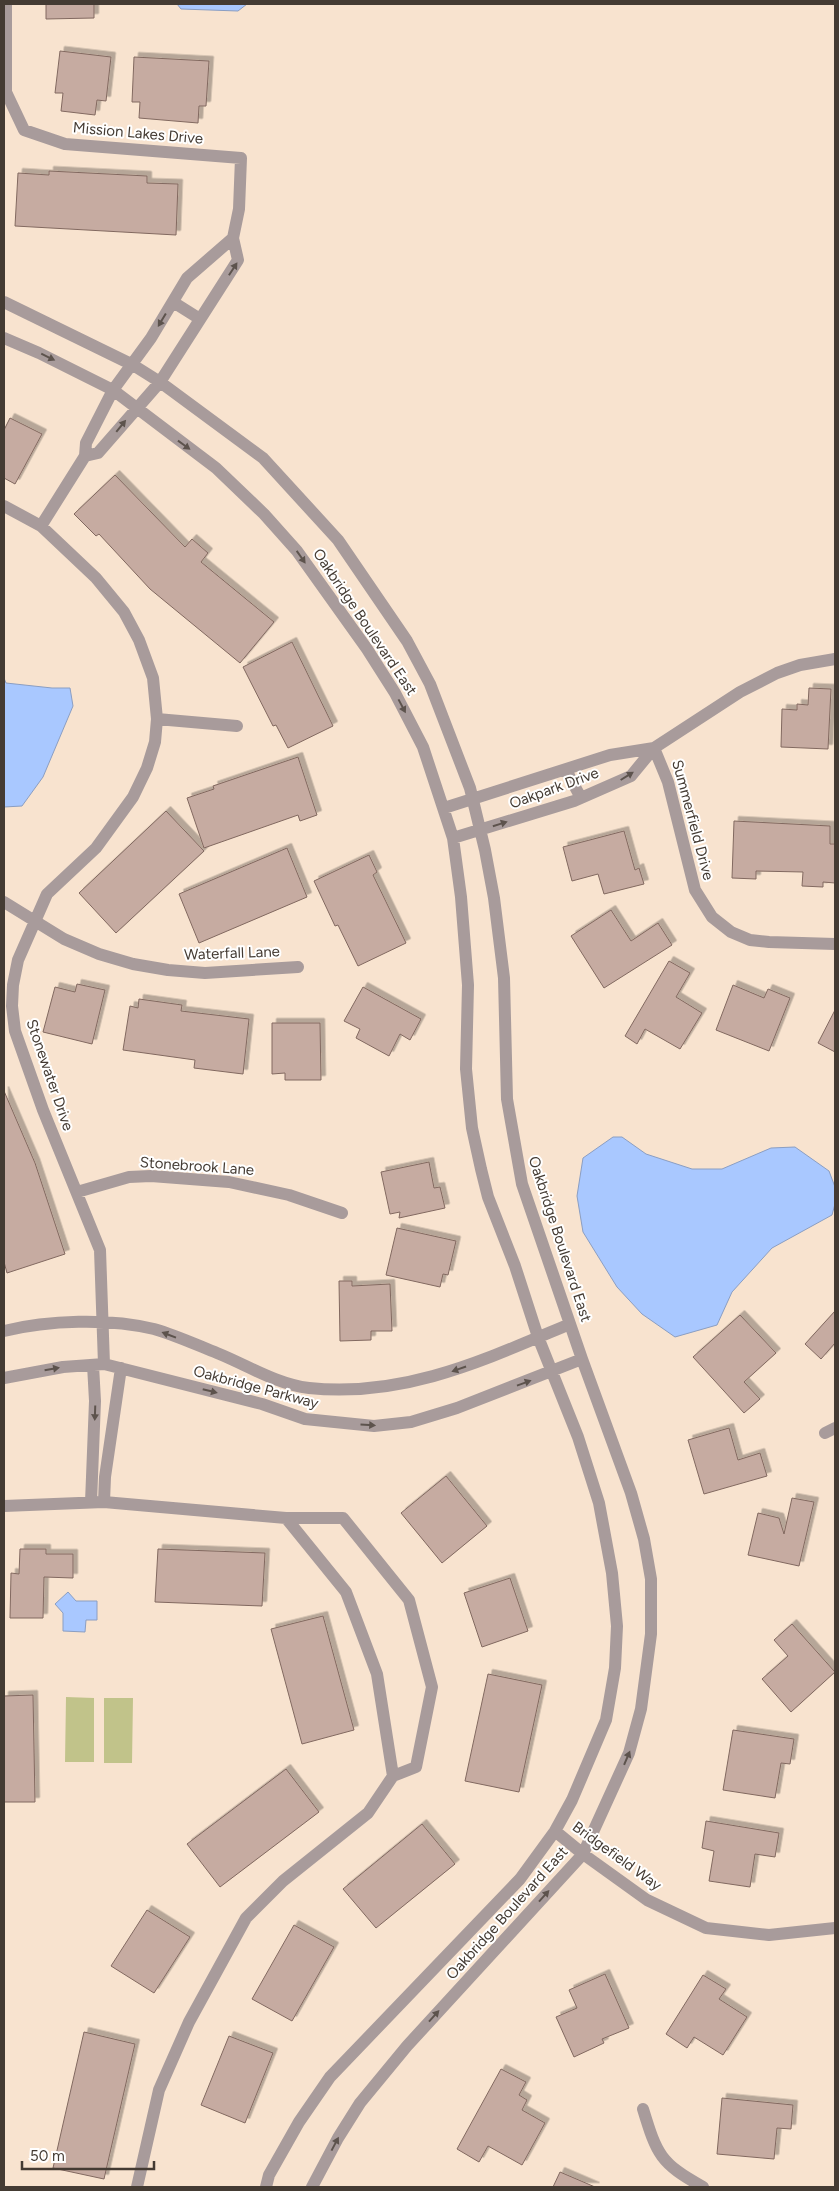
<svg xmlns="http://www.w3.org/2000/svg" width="839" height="2191" font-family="Figtree,sans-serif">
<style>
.green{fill:#c1c38a}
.water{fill:#a9c8ff;stroke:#8b9ec2}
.building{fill:#c6aba1;stroke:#826960;filter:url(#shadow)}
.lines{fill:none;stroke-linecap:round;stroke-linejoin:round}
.minor{stroke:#a89b9b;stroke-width:12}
.oneway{fill:#5d534d}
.labels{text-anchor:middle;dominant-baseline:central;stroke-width:4;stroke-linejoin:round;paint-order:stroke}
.street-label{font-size:15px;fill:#443b33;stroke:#fff}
</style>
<defs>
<filter id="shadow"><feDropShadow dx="4.5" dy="-4.5" stdDeviation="0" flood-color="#0004"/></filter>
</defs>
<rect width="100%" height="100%" fill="#f8e3cf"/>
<path class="green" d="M 66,1697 L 94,1698 L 94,1762 L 65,1762 Z
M 104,1698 L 133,1698 L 132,1763 L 104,1763 Z"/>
<path class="water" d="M 177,4 L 247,4 L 238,11 L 181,9 Z
M 4,678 L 6,683 L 52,688 L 70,688 L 73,706 L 43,777 L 22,806 L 4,807 Z
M 613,1137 L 622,1137 L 646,1154 L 692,1169 L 722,1169 L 771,1148 L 795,1147 L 829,1171 L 835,1187 L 835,1204 L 832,1215 L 772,1248 L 732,1292 L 717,1325 L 675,1337 L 642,1314 L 617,1287 L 583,1232 L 577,1196 L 583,1158 Z
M 68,1592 L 76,1601 L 97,1601 L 97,1620 L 86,1620 L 85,1632 L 63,1631 L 63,1613 L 55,1604 Z"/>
<path class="building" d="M 46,4 L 94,4 L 94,18 L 46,19 Z
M 60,51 L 111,57 L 106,101 L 97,100 L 95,115 L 61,111 L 63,93 L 55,93 Z
M 134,57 L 209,61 L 206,106 L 199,106 L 198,123 L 139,118 L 140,102 L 132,102 Z
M 49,171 L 147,176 L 147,183 L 178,184 L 176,235 L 15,226 L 18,173 L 49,175 Z
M 10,418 L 42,434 L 15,484 L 4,478 L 4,430 Z
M 115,475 L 185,547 L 192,539 L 208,553 L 201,562 L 274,622 L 240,663 L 150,589 L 99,534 L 96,536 L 74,514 Z
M 292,642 L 333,726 L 288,748 L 276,725 L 273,726 L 243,667 Z
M 809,688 L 831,689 L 828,749 L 781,747 L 782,709 L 797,710 L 797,704 L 808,705 Z
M 298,757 L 317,815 L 300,821 L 298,815 L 204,848 L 187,798 L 214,789 L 213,786 Z
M 166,811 L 204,851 L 116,933 L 79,893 Z
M 734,821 L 830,826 L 830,844 L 835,844 L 835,883 L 823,882 L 823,887 L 802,886 L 803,872 L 756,871 L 756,879 L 732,878 Z
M 624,831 L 635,870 L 639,868 L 644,884 L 604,894 L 598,874 L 572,881 L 563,847 Z
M 287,848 L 307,897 L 199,943 L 179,894 Z
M 369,855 L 377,872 L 373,875 L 406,943 L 358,966 L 338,925 L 335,926 L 314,881 Z
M 611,910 L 631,941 L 658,923 L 672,945 L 604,988 L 571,936 Z
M 669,961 L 690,973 L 676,997 L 702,1013 L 680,1049 L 645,1029 L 637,1044 L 625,1036 Z
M 77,984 L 105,990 L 92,1044 L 43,1032 L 55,987 L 75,992 Z
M 733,985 L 764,998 L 768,989 L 790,998 L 769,1051 L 716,1030 Z
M 363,987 L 421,1019 L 410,1040 L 400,1034 L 389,1056 L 356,1038 L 360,1029 L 344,1021 Z
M 139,999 L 182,1005 L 181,1011 L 249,1019 L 243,1074 L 194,1068 L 195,1060 L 123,1050 L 130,1006 L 138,1008 Z
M 835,1010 L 835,1052 L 818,1043 Z
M 272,1023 L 320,1023 L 321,1080 L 285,1080 L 285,1073 L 272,1074 Z
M 4,1091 L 35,1163 L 65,1254 L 7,1273 L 4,1262 Z
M 429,1162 L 434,1188 L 440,1187 L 445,1208 L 399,1218 L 400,1212 L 390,1214 L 381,1172 Z
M 397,1228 L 456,1241 L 448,1275 L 443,1274 L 440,1287 L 386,1275 Z
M 339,1281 L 352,1281 L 352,1286 L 390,1284 L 392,1331 L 371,1331 L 371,1340 L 340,1341 Z
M 835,1311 L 835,1343 L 821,1359 L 805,1344 Z
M 740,1315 L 776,1353 L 744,1382 L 760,1399 L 744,1413 L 693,1357 Z
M 729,1428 L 738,1460 L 760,1453 L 767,1476 L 704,1494 L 688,1440 Z
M 446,1476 L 487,1526 L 442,1563 L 401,1513 Z
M 792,1498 L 814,1502 L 799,1566 L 748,1555 L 758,1513 L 779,1518 L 784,1534 Z
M 20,1549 L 46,1549 L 46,1554 L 73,1554 L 73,1578 L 44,1577 L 43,1618 L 10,1618 L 11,1573 L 19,1574 Z
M 158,1549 L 265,1553 L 262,1606 L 155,1602 Z
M 510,1578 L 528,1631 L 482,1647 L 464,1593 Z
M 323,1616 L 354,1730 L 302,1744 L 271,1629 Z
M 792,1624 L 835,1672 L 791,1712 L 762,1679 L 788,1656 L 774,1640 Z
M 488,1674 L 542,1685 L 519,1792 L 465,1781 Z
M 33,1695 L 35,1802 L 4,1802 L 4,1696 Z
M 733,1730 L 794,1739 L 790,1764 L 781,1763 L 775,1798 L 723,1790 Z
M 286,1769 L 319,1812 L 220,1887 L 187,1844 Z
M 706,1821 L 779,1833 L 775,1857 L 755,1854 L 750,1887 L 709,1881 L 714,1851 L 702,1848 Z
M 422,1824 L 455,1864 L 376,1928 L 343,1889 Z
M 147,1910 L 190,1937 L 154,1993 L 111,1966 Z
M 294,1925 L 334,1947 L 292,2021 L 252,1999 Z
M 605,1974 L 629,2028 L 602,2039 L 604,2043 L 574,2057 L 556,2017 L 577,2008 L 569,1990 Z
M 703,1975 L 726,1989 L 719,1999 L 747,2017 L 723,2055 L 694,2037 L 687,2048 L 666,2034 Z
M 84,2032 L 135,2044 L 104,2179 L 53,2168 Z
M 229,2036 L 273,2053 L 245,2123 L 201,2105 Z
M 501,2069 L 526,2082 L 519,2095 L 527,2100 L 522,2110 L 545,2123 L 522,2165 L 488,2146 L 479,2162 L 457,2149 Z
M 722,2098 L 793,2105 L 791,2129 L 777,2128 L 774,2159 L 717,2154 Z
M 560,2172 L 595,2187 L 553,2187 Z"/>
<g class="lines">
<path class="minor" d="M 6,4 L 6,92 L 24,130 L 65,144 L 241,158 L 239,209 L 233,238 L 238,260 L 160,382 L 98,453 L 85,456
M 4,302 L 133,365 L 160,382 L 263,458 L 338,540 L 407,641 L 430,684 L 470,788 L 485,850 L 494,898 L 504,978 L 507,1099 L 522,1184 L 582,1359 L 631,1493 L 644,1539 L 651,1579 L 651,1634 L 641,1709 L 629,1753 L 583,1854 L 407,2046 L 360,2103 L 338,2138 L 312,2187
M 173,302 L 200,319
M 4,338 L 39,353 L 113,390 L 216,468 L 264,514 L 297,551 L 367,649 L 395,693 L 423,747 L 453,838 L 461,897 L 468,985 L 466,1069 L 472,1128 L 481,1169 L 488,1197 L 515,1266 L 538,1337 L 578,1437 L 599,1503 L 612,1573 L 617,1626 L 615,1668 L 606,1720 L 572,1800 L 555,1831 L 520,1879 L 330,2077 L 299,2122 L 269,2175 L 266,2187
M 4,506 L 41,526 L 96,578 L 124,612 L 139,640 L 153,678 L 157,719 L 155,742 L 147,768 L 133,797 L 96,848 L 47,894 L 18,960 L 13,985 L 12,1006 L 15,1031 L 43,1110 L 100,1250 L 104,1364
M 41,526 L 85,456 L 86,443 L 113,390 L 151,338 L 187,278 L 233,238
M 157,719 L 237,726
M 654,748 L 668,782 L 695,890 L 712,917 L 731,932 L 750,940 L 769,942 L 835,944
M 566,770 L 581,798
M 444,808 L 610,755 L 654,748
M 453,838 L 574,801 L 631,776 L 654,748 L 740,692 L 777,673 L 800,665 L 835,659
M 4,902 L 64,939 L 99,954 L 133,964 L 168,970 L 205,973 L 298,967
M 77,1192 L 129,1177 L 151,1176 L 229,1182 L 289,1195 L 342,1213
M 4,1331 C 48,1320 109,1318 154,1329 C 175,1335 197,1345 217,1353 C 247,1365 276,1384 309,1388 C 404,1398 484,1360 570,1324
M 4,1378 L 63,1367 L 104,1364 L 262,1404 L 305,1419 L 374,1426 L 411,1422 L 457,1408 L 582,1359
M 825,1433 L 835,1428
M 91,1502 L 95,1401 L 93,1365
M 104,1502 L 105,1477 L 121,1368
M 4,1506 L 104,1502 L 286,1518 L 343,1518 L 409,1600 L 432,1687 L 416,1767 L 393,1776 L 368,1813 L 283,1881 L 246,1918 L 189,2022 L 159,2090 L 137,2187
M 286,1518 L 346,1592 L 377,1674 L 393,1776
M 555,1831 L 583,1854 L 647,1900 L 706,1928 L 769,1935 L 835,1928
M 643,2109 C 657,2155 660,2163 703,2187"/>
</g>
<defs><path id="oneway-solid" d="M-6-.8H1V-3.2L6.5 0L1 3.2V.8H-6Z" transform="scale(1.25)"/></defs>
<g class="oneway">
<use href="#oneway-solid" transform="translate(233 269) rotate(-57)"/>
<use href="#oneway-solid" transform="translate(162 320) rotate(121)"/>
<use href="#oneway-solid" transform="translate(48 357) rotate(26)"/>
<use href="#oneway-solid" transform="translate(121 426) rotate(-51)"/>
<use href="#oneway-solid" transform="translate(184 445) rotate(36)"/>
<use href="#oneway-solid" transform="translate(301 557) rotate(55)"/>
<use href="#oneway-solid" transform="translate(402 706) rotate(62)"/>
<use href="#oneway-solid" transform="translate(627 776) rotate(-32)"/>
<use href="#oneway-solid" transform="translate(500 824) rotate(-18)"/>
<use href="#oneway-solid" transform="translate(169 1335) rotate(-159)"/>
<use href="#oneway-solid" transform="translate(52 1369) rotate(-10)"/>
<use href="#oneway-solid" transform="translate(459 1369) rotate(161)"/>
<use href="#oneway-solid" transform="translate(524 1383) rotate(-20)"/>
<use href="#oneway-solid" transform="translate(210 1391) rotate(14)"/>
<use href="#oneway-solid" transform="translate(95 1413) rotate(92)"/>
<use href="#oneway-solid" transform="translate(368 1425) rotate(3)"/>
<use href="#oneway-solid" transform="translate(627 1758) rotate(-67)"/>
<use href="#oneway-solid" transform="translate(544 1896) rotate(-48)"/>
<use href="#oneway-solid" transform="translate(434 2016) rotate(-48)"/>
<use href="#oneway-solid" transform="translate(335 2144) rotate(-62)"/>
</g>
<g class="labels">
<g class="street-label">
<text transform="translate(138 133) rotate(5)">Mission Lakes Drive</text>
<text transform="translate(365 622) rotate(56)">Oakbridge Boulevard East</text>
<text transform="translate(554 788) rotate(-20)">Oakpark Drive</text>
<text transform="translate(693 820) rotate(75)">Summerfield Drive</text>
<text transform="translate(232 953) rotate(-2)">Waterfall Lane</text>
<text transform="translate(50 1075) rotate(71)">Stonewater Drive</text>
<text transform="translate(197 1166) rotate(4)">Stonebrook Lane</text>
<text transform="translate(560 1239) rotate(72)">Oakbridge Boulevard East</text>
<text transform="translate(256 1387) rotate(15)">Oakbridge Parkway</text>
<text transform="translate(617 1856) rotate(36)">Bridgefield Way</text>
<text transform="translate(507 1913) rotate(-48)">Oakbridge Boulevard East</text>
</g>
</g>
<rect width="839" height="2191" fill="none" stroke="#443b33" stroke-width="10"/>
<path d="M22 2161v8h132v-8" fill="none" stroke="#443b33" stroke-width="2.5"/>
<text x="30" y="2161" font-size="15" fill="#443b33" stroke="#ffffff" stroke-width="4" paint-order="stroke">50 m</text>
</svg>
